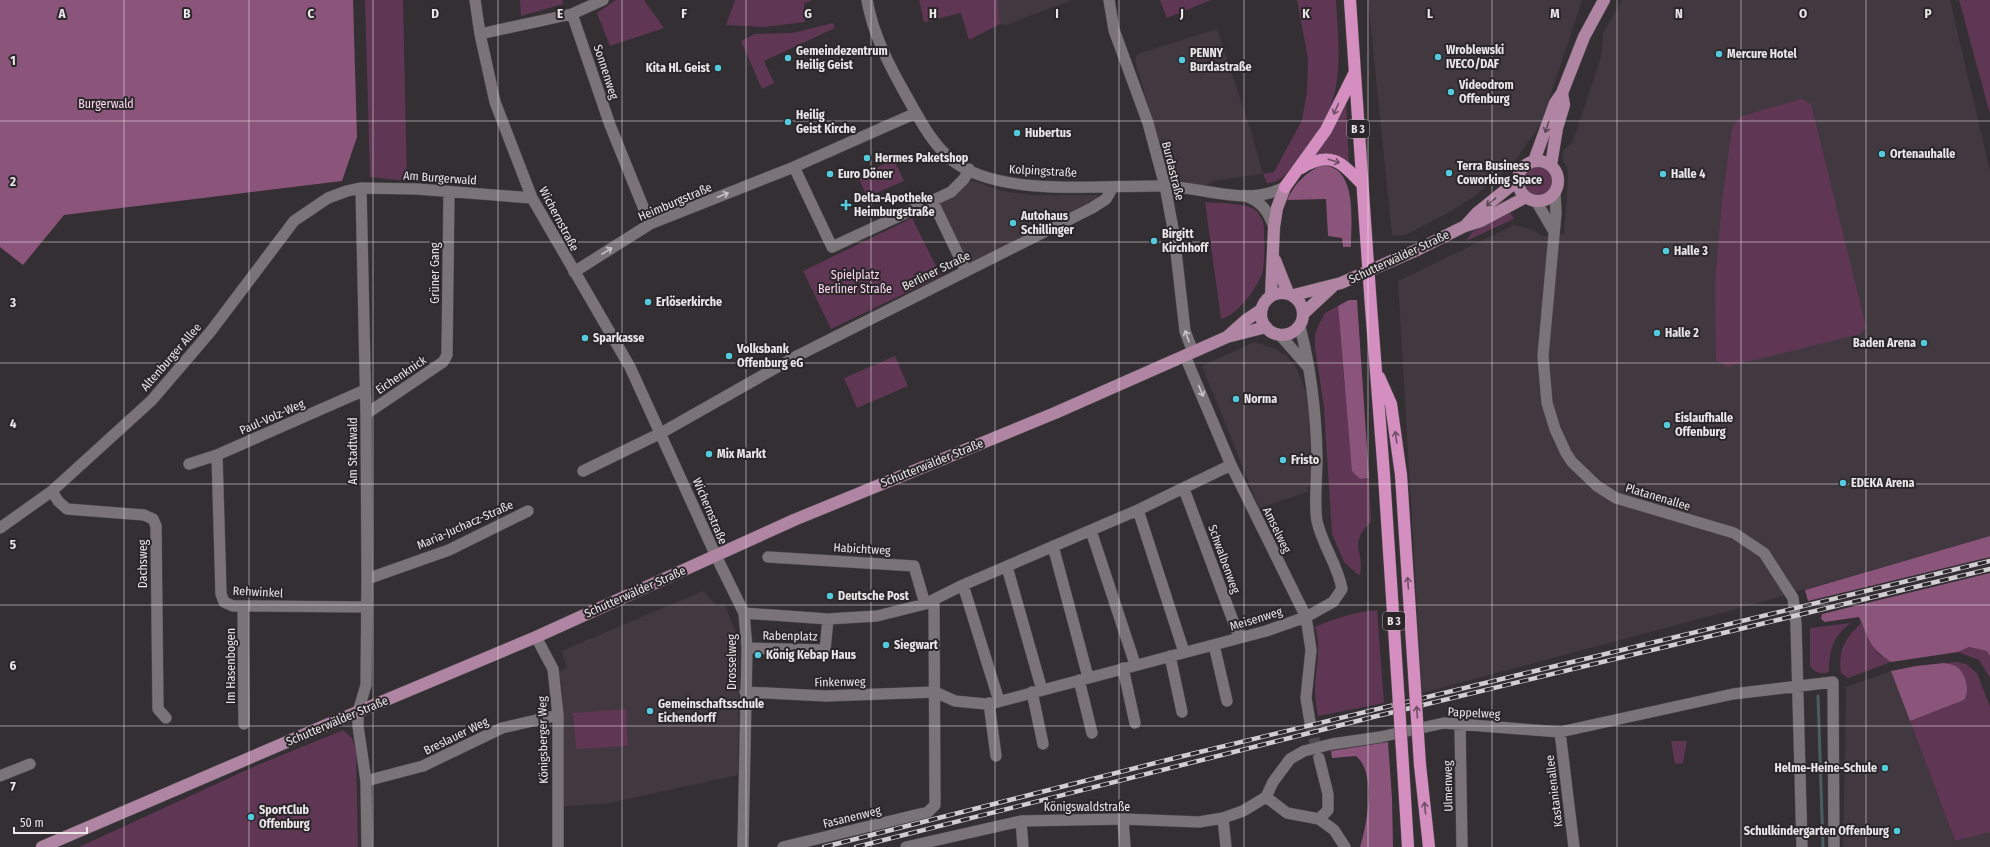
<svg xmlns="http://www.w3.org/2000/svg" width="1990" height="847" font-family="'Fira Sans Condensed',sans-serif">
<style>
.built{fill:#42383f}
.green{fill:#5f3654}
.forest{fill:#8b547b}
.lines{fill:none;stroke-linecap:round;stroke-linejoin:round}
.stream{stroke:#4b5f63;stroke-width:3}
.minor-tunnel{stroke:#4f4b4d;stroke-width:11;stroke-dasharray:11 5.5;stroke-linecap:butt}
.minor-casing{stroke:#524d50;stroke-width:12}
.major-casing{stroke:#524d50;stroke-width:13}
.highway-casing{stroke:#524d50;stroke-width:13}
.minor{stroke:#7a7478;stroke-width:11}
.major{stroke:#b084a3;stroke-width:12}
.highway{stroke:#d48ebf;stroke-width:12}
.rail-casing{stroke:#d2cdd0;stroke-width:4.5}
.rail{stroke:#2a2629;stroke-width:3;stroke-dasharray:9;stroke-linecap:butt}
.highway-bridge-casing{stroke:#524d50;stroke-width:13;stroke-linecap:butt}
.highway-bridge{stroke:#d48ebf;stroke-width:12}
.oneway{stroke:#6e5065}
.oneway2{stroke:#594754}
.oneway3{stroke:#c9c4c7}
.grid{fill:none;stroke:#ebe7e9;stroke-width:1;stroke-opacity:0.55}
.poi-dot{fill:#54cadd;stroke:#2a2629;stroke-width:1.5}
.labels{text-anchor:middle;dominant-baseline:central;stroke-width:4;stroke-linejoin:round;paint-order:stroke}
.shield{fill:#2a2629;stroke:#b1adaf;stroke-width:1}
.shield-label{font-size:11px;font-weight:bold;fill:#ebe7e9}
.poi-label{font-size:12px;font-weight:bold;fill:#ebe7e9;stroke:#2a2629;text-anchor:start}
.street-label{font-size:12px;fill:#ebe7e9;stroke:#2a2629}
.park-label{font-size:12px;fill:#fbd8ef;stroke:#2a2629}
.grid-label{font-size:13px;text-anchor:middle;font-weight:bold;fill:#ebe7e9;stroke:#2a2629;stroke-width:4;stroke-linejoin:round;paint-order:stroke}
</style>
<rect width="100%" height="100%" fill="#342f32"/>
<path class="built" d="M 998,0 L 1072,0 L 1006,25 L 1000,24 Z
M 1368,0 L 1582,0 L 1541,124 L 1512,165 L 1476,195 L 1450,212 L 1405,235 L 1392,236 Z
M 1622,0 L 1950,0 L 1990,171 L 1990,536 L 1755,604 L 1422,693 L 1398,281 L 1514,225 L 1532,229 L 1543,236 L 1564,234 L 1568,178 L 1567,167 L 1563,161 L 1563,151 L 1573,141 L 1601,57 L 1603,33 Z
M 1217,29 L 1251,131 L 1263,174 L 1213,181 L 1204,187 L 1170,180 L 1135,61 L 1137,54 Z
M 971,180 L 990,187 L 1008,192 L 1032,195 L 1097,195 L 1098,201 L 970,264 L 967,263 L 940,208 L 941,202 L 963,188 Z
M 1254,342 L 1275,349 L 1287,356 L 1296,367 L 1306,392 L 1309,416 L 1311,472 L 1308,492 L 1259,508 L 1202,366 Z
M 703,591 L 716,605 L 724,604 L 737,635 L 739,658 L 738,775 L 605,804 L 564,806 L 562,684 L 558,673 L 567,667 L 561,651 Z
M 1891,671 L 1955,841 L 1990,832 L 1990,847 L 1843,847 L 1846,687 Z"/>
<path class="green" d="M 365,0 L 403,0 L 407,181 L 370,177 Z
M 520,0 L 562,0 L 563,4 L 521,16 Z
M 616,0 L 644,0 L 664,28 L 610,46 L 597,13 Z
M 735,0 L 811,0 L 811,1 L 804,3 L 805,22 L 765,27 L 726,25 Z
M 919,0 L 998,0 L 1000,24 L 969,40 L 961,13 L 924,22 Z
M 1160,0 L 1211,0 L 1167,18 Z
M 1297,0 L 1336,0 C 1338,38 1344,82 1326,117 C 1319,133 1307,147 1297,160 C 1289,170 1281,184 1267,183 L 1263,174 L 1274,172 L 1302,120 L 1307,92 L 1308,59 Z
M 1959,0 L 1990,0 L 1990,114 Z
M 833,23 L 835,28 L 764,61 L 774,83 L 762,89 L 741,41 L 755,34 L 793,33 Z
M 1801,99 L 1811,104 L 1866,327 L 1860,334 L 1726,367 L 1716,360 L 1715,284 L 1722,200 L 1732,128 L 1739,117 Z
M 1346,100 L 1349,164 L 1311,157 Z
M 894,160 L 904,181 L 867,197 L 858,176 Z
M1523 181a15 15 0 1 1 30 0a15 15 0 1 1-30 0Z
M 1205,202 C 1217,203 1245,203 1254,209 C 1258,212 1261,217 1263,222 C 1265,231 1265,266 1262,274 C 1255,290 1239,314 1221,319 Z
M 1509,210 L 1514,219 L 1466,241 L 1472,232 Z
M 912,218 L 941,276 L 831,329 L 803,271 Z
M 1338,306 L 1344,381 L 1360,479 L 1369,478 L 1371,522 C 1347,545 1365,550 1360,575 L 1357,574 L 1344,562 L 1332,534 L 1324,408 L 1315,347 L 1315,334 L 1320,322 L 1325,313 Z
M 895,356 L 908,386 L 857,408 L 844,378 Z
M 1377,610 L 1384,703 L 1318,716 C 1317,708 1315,700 1315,692 C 1315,671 1322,646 1315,627 C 1336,618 1354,612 1377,610 Z
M 1851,623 C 1833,635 1829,652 1829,672 C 1820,675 1816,673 1810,666 L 1810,628 Z
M 1861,623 L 1878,654 L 1891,662 L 1848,678 L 1841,673 C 1838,649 1845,639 1861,623 Z
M 1969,647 L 1987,651 L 1990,656 L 1990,678 L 1979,660 L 1958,652 Z
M 1955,662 L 1966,664 L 1977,673 L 1990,707 L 1990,832 L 1955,841 L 1910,721 L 1964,700 C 1972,689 1961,676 1955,665 L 1944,663 Z
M 626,709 L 628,746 L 576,749 L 573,713 Z
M 343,730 L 352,738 L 356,750 L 358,847 L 79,847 L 253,767 Z
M 1671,741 L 1687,741 L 1683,763 L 1675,764 Z"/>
<path class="forest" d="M 0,0 L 353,0 L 357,137 L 342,181 L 64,215 L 23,265 L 0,247 Z
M 1322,165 C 1358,167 1351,220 1351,247 L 1343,247 L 1342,238 L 1328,236 L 1326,199 L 1287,200 C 1295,183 1305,173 1322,165 Z
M 1349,300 L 1357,300 L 1369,478 L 1360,479 L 1352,471 L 1338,306 Z
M 1990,536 L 1990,557 L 1808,601 L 1805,590 Z
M 1990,573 L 1990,656 L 1987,651 L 1969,647 L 1958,652 L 1891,662 C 1869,648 1869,639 1859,617 L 1825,622 L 1821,619 L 1822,614 Z
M 1944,663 C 1947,664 1951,664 1954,665 C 1965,670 1971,691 1964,700 L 1910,721 L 1891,671 L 1916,666 Z
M 1388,742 L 1392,798 L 1393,847 L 1360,847 C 1367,824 1377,773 1356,756 L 1332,758 L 1331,751 Z"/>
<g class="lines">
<path class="stream" d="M 1818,696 L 1823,847"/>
<path class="minor-tunnel" d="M 1310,722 L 1318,757"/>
<defs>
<path id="minor" d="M 475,0 L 480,34 L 495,102 L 532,198 L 630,367 L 716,556 L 744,613 L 747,648 L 743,847
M 867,0 C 873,35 890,67 907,97 C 920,120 932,144 953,161 C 1001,198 1105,185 1163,186 C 1204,187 1246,207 1285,187
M 1109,0 L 1114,30 L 1148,123 L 1165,186 L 1174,234 L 1185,331 L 1193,352
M 572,14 L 603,0
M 480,34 L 572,14 L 610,125 L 650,224
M 794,167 L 832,247 L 951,192 L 964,179 L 969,169
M 361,188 L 366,414 L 367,579 L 366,685 L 358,712 L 358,726 L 366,781 L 367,847
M 1555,193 L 1556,213 L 1543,356 L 1547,403 L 1555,429 L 1566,453 L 1572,462 L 1597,486 L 1616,498 L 1734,533 L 1764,553 L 1793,598 L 1796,624 L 1802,847
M 1248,197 C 1263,203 1268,212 1274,227
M 932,200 L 966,271
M 1536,201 L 1553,230
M 574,272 L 650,224 L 794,167 L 916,113
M 1280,335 L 1308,367
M 1185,356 L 1231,465 L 1306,617 L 1311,650 L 1306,698 L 1310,722
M 366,414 L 443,362 L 447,355 L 449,192
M 217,455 L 221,594 L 224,602 L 233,606 L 243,606 L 366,607
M 189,464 L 217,455 L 365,390
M 583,471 L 661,433 L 795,357 L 1092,208 L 1106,199 L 1113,187
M 1184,489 L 1239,637
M 52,491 L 58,501 L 67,509 L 144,515 L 153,519 L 156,526 L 158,709 L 166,718
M 1138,510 L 1184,652
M 0,528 L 52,491 L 152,400 L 211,331 L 294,221 L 328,198 L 347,191 L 361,188 L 417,189 L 532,198
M 1091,531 L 1135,664
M 1053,546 L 1088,677
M 768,557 L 914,566 L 925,604
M 1007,567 L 1042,690
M 367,579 L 449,550 L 528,511
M 963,585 L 999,701
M 243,606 L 244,724
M 744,613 L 828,619 L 825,650 L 747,648
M 828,619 L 877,616 L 925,604 L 963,585 L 1138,510 L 1231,465
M 536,637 L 553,669 L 558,715 L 558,847
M 1214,645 L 1227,701
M 1170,656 L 1182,712
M 1123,668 L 1135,723
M 1079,680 L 1092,733
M 745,692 L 826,696 L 935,692 L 955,701 L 986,704 L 994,703 L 1266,631 L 1306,617 L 1333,602 L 1342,589 C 1338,565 1322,545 1317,521 C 1314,505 1317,474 1317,457 C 1316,413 1311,369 1300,327
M 1032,692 L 1043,744
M 989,703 L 996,756
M 1460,724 L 1462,847
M 1560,732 L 1574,847
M 1319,758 L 1328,794 L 1328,810 L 1319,819
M 0,776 L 30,764
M 366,781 L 423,766 L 502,728 L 558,715
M 1266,797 L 1273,782 L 1290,759 L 1304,751 L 1332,744 L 1380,737 L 1444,723 L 1560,732 L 1733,694 L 1833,682 L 1834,847
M 1266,797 L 1287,813 L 1319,819 L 1334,830 L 1345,847
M 1223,818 L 1226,847
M 1123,819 L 1125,847
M 1021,821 L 1023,847
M 783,847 L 928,812 L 935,805 L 934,601
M 906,847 L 1021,821 L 1123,819 L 1199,822 L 1223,818 L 1243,811 L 1266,797"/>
<path id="major" d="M1518 181a20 20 0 1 1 40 0a20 20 0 1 1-40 0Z
M 1534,161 L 1555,103 L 1562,93 L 1584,37 L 1604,0
M 1551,165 L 1557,128 L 1564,105 L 1562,93
M 1466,225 L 1477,213 L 1518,180
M 1275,260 L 1288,293
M1261 314a21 21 0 1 1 42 0a21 21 0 1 1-42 0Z
M 1271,295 L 1274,227 L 1277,208 L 1285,187
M 1294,295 L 1341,283 L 1419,249 L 1465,226 L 1481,221 L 1526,197
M 1304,313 L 1333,286
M 1228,336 L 1246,320 L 1261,310
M 42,847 L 324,726 L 536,637 L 794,520 L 1055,413 L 1227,337 L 1266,327"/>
<path id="highway" d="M 1350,0 L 1366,236
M 1301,168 C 1331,150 1341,162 1362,184
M 1285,187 L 1326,130 L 1354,74
M 1371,307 L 1384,475
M 1379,377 L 1391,404 L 1401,475
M 1420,765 L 1429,847
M 1403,766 L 1408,847"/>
</defs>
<use href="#minor" class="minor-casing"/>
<use href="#major" class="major-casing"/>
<use href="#highway" class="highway-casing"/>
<use href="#minor" class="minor"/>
<use href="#major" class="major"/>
<use href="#highway" class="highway"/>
<defs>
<path id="rail" d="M 824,847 L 1175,758 L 1990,561
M 856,847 L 1373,717 L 1990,569"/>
</defs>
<use href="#rail" class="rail-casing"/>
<use href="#rail" class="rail"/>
<defs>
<path id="highway-bridge" d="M 1366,236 L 1371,307
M 1384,475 L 1403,766
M 1401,475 L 1420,765"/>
</defs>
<use href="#highway-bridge" class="highway-bridge-casing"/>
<use href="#highway-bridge" class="highway-bridge"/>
</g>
<defs><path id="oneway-shaft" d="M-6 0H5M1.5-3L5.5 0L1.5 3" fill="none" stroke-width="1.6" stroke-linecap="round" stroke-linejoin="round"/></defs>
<g class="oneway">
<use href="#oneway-shaft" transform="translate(1336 109) rotate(114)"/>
<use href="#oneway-shaft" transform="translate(1334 161) rotate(18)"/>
<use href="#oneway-shaft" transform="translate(1396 437) rotate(-98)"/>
<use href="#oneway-shaft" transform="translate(1408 583) rotate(-94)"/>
<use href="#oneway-shaft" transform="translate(1417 712) rotate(-94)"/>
<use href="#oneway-shaft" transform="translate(1425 808) rotate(-96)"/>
</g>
<g class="oneway2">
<use href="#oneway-shaft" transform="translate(1547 127) rotate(108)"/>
<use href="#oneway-shaft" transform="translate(1491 202) rotate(140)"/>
</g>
<g class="oneway3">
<use href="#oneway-shaft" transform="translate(723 195) rotate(-22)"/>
<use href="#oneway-shaft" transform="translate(607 251) rotate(-32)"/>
<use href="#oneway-shaft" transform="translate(1187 336) rotate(-109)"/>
<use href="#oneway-shaft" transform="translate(1201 391) rotate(67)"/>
</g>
<path class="grid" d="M 124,0 L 124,847M 249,0 L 249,847M 373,0 L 373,847M 498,0 L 498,847M 622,0 L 622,847M 746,0 L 746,847M 871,0 L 871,847M 995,0 L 995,847M 1119,0 L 1119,847M 1244,0 L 1244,847M 1368,0 L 1368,847M 1492,0 L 1492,847M 1617,0 L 1617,847M 1741,0 L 1741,847M 1866,0 L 1866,847M 0,121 L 1990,121M 0,242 L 1990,242M 0,363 L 1990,363M 0,484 L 1990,484M 0,605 L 1990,605M 0,726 L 1990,726"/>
<g class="poi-dot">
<circle cx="1719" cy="54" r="4"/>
<circle cx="1438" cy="57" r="4"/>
<circle cx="788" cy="58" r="4"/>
<circle cx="1182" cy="60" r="4"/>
<circle cx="718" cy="68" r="4"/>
<circle cx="1451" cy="92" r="4"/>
<circle cx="788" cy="122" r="4"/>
<circle cx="1017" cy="133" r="4"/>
<circle cx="1882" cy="154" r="4"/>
<circle cx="867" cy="158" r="4"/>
<circle cx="1449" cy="173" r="4"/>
<circle cx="830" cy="174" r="4"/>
<circle cx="1663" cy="174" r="4"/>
<path d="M844 199h4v4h4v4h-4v4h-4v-4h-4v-4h4z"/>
<circle cx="1013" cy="223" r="4"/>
<circle cx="1154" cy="241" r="4"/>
<circle cx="1666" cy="251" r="4"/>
<circle cx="648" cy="302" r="4"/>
<circle cx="1657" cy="333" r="4"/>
<circle cx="585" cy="338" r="4"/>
<circle cx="1924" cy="343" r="4"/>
<circle cx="729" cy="356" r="4"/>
<circle cx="1236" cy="399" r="4"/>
<circle cx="1667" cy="425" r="4"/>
<circle cx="709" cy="454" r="4"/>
<circle cx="1283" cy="460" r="4"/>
<circle cx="1843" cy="483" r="4"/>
<circle cx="830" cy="596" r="4"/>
<circle cx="886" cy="645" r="4"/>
<circle cx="758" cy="655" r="4"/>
<circle cx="650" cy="711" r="4"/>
<circle cx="1885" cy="768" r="4"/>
<circle cx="251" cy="817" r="4"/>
<circle cx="1897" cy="831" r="4"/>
</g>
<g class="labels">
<g class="shield">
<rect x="1347" y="120" width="22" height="18" rx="3"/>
<rect x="1383" y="612" width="22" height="18" rx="3"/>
</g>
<g class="shield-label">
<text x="1358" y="129">B 3</text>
<text x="1394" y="621">B 3</text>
</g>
<g class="poi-label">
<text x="1446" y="50">Wroblewski<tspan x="1446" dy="14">IVECO/DAF</tspan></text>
<text x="796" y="51">Gemeindezentrum<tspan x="796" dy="14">Heilig Geist</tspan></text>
<text x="1190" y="53">PENNY<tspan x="1190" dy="14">Burdastraße</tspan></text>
<text x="1727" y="54">Mercure Hotel</text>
<text x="710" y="68" text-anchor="end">Kita Hl. Geist</text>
<text x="1459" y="85">Videodrom<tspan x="1459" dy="14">Offenburg</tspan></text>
<text x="796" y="115">Heilig<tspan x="796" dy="14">Geist Kirche</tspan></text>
<text x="1025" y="133">Hubertus</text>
<text x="1890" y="154">Ortenauhalle</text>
<text x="875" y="158">Hermes Paketshop</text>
<text x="1457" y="166">Terra Business<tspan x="1457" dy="14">Coworking Space</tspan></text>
<text x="838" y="174">Euro Döner</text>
<text x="1671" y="174">Halle 4</text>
<text x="854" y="198">Delta-Apotheke<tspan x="854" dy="14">Heimburgstraße</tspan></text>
<text x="1021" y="216">Autohaus<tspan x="1021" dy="14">Schillinger</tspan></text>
<text x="1162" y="234">Birgitt<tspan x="1162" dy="14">Kirchhoff</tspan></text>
<text x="1674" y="251">Halle 3</text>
<text x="656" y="302">Erlöserkirche</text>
<text x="1665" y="333">Halle 2</text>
<text x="593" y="338">Sparkasse</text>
<text x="1916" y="343" text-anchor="end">Baden Arena</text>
<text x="737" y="349">Volksbank<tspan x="737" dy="14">Offenburg eG</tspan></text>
<text x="1244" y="399">Norma</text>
<text x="1675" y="418">Eislaufhalle<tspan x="1675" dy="14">Offenburg</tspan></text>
<text x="717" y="454">Mix Markt</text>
<text x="1291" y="460">Fristo</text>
<text x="1851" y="483">EDEKA Arena</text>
<text x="838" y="596">Deutsche Post</text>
<text x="894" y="645">Siegwart</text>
<text x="766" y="655">König Kebap Haus</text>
<text x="658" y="704">Gemeinschaftsschule<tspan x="658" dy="14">Eichendorff</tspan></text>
<text x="1877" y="768" text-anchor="end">Helme-Heine-Schule</text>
<text x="259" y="810">SportClub<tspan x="259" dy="14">Offenburg</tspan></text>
<text x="1889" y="831" text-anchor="end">Schulkindergarten Offenburg</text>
</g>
<g class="street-label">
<text transform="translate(606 72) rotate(72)">Sonnenweg</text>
<text transform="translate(1043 171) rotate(3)">Kolpingstraße</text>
<text transform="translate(1173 171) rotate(76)">Burdastraße</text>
<text transform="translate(440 178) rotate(4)">Am Burgerwald</text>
<text transform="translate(675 202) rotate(-23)">Heimburgstraße</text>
<text transform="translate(559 219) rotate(62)">Wichernstraße</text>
<text transform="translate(1399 257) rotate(-25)">Schutterwälder Straße</text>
<text transform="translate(936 271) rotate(-26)">Berliner Straße</text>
<text transform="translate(435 273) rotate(-90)">Grüner Gang</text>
<text transform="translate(171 357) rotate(-49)">Altenburger Allee</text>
<text transform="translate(401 375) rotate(-34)">Eichenknick</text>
<text transform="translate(272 417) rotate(-24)">Paul-Volz-Weg</text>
<text transform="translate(353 451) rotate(-90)">Am Stadtwald</text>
<text transform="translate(932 463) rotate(-22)">Schutterwälder Straße</text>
<text transform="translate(1658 497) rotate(17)">Platanenallee</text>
<text transform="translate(710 511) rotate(67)">Wichernstraße</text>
<text transform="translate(465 525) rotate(-24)">Maria-Juchacz-Straße</text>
<text transform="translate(1277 530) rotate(64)">Amselweg</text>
<text transform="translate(862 549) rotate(3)">Habichtweg</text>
<text transform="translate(1224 559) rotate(70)">Schwalbenweg</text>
<text transform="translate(143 564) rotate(-90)">Dachsweg</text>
<text transform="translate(258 592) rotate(3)">Rehwinkel</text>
<text transform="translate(635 592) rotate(-24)">Schutterwälder Straße</text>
<text transform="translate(1256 619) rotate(-17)">Meisenweg</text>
<text transform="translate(790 636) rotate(1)">Rabenplatz</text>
<text transform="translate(732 662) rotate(-90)">Drosselweg</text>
<text transform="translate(231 666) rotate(-90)">Im Hasenbogen</text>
<text transform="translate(840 682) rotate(-1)">Finkenweg</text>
<text transform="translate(1474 713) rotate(3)">Pappelweg</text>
<text transform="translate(337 721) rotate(-23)">Schutterwälder Straße</text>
<text transform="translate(456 736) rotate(-26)">Breslauer Weg</text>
<text transform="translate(543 740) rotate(-91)">Königsberger Weg</text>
<text transform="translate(1448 786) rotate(-91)">Ulmenweg</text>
<text transform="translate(1554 791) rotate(-97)">Kastanienallee</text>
<text x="1087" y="807">Königswaldstraße</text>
<text transform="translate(852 817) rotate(-14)">Fasanenweg</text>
</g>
<g class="park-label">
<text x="106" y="104">Burgerwald</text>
<text x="855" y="275">Spielplatz<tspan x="855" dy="14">Berliner Straße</tspan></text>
</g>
</g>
<g class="grid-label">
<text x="62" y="18">A</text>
<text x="187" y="18">B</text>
<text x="311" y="18">C</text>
<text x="435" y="18">D</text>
<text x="560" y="18">E</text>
<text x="684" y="18">F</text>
<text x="808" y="18">G</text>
<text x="933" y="18">H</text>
<text x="1057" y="18">I</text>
<text x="1182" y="18">J</text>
<text x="1306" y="18">K</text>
<text x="1430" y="18">L</text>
<text x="1555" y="18">M</text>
<text x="1679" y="18">N</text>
<text x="1803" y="18">O</text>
<text x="1928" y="18">P</text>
<text x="13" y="65">1</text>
<text x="13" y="186">2</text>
<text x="13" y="307">3</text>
<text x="13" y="428">4</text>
<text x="13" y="549">5</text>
<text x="13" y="670">6</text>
<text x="13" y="791">7</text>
</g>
<path d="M14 827v6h73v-6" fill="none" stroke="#ebe7e9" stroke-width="2"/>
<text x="20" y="827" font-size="12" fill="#ebe7e9" stroke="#2a2629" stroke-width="3" paint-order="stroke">50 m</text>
</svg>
